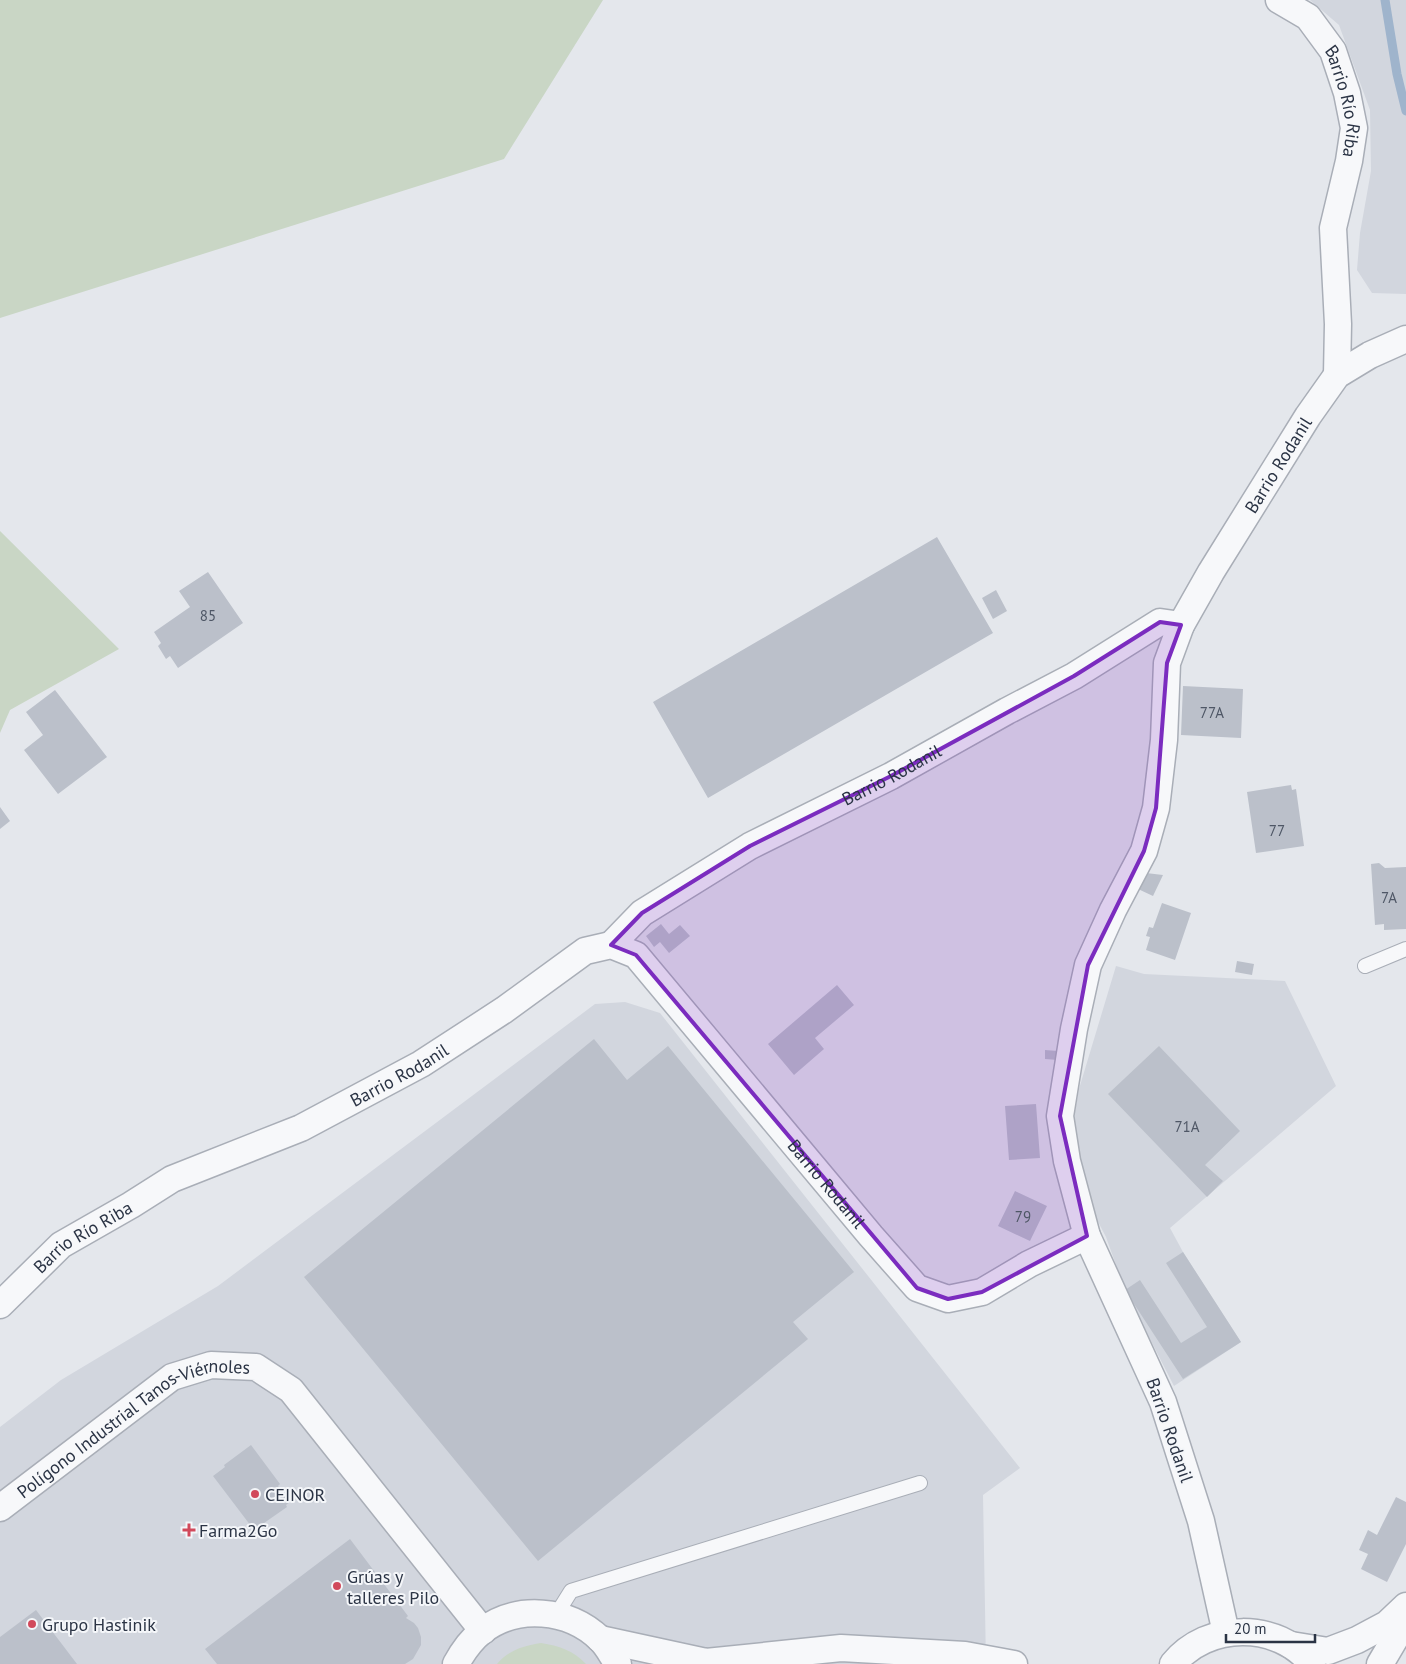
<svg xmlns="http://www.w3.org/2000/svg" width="1406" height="1664" font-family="'PT Sans',sans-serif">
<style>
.built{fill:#d2d6de}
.green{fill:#c9d6c5}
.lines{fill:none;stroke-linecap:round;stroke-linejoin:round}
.stream{stroke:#9fb4cc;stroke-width:9}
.building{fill:#bbc0ca}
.service-casing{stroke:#a9aeb7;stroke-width:16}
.minor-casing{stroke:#a9aeb7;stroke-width:29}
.service{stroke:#f7f8fa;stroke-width:14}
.minor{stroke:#f7f8fa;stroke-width:26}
.marked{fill:#7b2cbf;fill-opacity:0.2;stroke:#7b2cbf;stroke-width:4;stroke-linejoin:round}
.poi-dot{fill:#d1495b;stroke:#f4f6f9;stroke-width:2}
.labels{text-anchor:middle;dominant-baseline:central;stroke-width:4;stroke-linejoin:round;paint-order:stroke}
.number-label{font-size:15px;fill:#4f5766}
.street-label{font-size:18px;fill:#2b3445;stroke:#f4f6f9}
.poi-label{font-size:18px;fill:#2b3445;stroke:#f4f6f9;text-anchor:start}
</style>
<rect width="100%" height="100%" fill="#e4e7ec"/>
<path class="built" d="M 1310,0 L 1406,0 L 1406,294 L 1372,293 L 1357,270 L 1360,233 L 1371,171 L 1370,110 L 1339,25 Z
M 1116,966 L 1144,974 L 1285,981 L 1336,1086 L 1170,1228 L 1183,1252 L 1241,1342 L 1174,1386 L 1125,1290 L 1106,1237 L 1094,1214 L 1072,1129 L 1079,1089 Z
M 625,1002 L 660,1013 L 1020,1468 L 983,1495 L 986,1664 L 0,1664 L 0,1427 L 61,1380 L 218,1286 L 595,1004 Z"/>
<path class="green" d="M 0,0 L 603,0 L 504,159 L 0,318 Z
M 0,531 L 119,649 L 10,710 L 0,733 Z
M 541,1643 C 559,1646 573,1650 586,1664 L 497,1664 C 509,1650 523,1646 541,1643 Z"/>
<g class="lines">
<path class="stream" d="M 1385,0 L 1397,74 L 1406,111"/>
</g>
<path class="building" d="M 937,537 L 993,633 L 708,798 L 653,702 Z
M 208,572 L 243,623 L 178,668 L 170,656 L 166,659 L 158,646 L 161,643 L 154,632 L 190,607 L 179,591 Z
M 996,590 L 1007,611 L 993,619 L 982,598 Z
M 1183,686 L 1243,689 L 1241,738 L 1181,735 Z
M 55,690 L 107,757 L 58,794 L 24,750 L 43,735 L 26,712 Z
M 1291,785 L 1292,790 L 1296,789 L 1304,846 L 1256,853 L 1247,792 Z
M 0,807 L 10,821 L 0,829 Z
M 1379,863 L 1385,868 L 1406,867 L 1406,929 L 1384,930 L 1384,924 L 1375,925 L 1371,864 Z
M 1146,873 L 1163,875 L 1153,896 L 1138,889 Z
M 1162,903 L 1191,913 L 1175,960 L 1146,950 L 1150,937 L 1146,936 L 1149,927 L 1153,928 Z
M 661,924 L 669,934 L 680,925 L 690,936 L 669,953 L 660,942 L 654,947 L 646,936 Z
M 1237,961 L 1254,964 L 1252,975 L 1235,972 Z
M 837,985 L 854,1005 L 815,1038 L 824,1049 L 794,1075 L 768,1044 Z
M 594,1039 L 627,1080 L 668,1046 L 854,1272 L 793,1322 L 808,1339 L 538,1561 L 304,1277 Z
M 1159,1046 L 1240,1131 L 1205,1165 L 1223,1181 L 1207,1197 L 1108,1094 Z
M 1045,1050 L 1058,1051 L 1058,1060 L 1045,1059 Z
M 1036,1104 L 1040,1158 L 1009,1160 L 1005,1106 Z
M 1015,1191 L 1047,1206 L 1030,1241 L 998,1226 Z
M 1183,1252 L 1241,1342 L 1183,1379 L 1125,1290 L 1140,1280 L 1181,1343 L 1207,1327 L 1166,1263 Z
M 251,1445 L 280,1484 L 278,1486 L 290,1502 L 286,1505 L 287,1507 L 254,1530 L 213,1476 L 225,1467 L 224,1465 Z
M 1396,1497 L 1406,1502 L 1406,1544 L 1387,1582 L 1361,1569 L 1368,1554 L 1359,1550 L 1368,1530 L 1377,1535 Z
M 350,1539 L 408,1616 L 406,1618 L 414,1623 L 418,1628 L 421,1637 L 421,1645 L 413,1659 L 405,1664 L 217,1664 L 205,1649 Z
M 36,1610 L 77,1664 L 0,1664 L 0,1637 Z"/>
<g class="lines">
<defs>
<path id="service" d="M 1365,966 L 1406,949
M 556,1615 L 571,1591 L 920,1483"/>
<g id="minor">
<path id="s1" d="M 1279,0 L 1308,17 L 1333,51 L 1347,93 L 1354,128 L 1349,161 L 1333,228 L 1338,324 L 1337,375"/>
<path id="s2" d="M 611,945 L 642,913 L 750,846 L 891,776 L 1007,711 L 1074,676 L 1160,622 L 1181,625"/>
<path id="s3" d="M 0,1305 L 61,1245 L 131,1205 L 172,1179 L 301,1128 L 421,1064 L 504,1010 L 585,951 L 611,945 L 636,955 L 871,1236 L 917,1288 L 948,1299 L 982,1292 L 1029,1264 L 1087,1236"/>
<path id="s4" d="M 0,1508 L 172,1377 L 211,1365 L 256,1367 L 291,1390 L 483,1631"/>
<path id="s5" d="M 1226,1633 L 1201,1521 L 1163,1402 L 1087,1236 L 1067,1161 L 1060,1116 L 1074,1029 L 1088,965 L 1113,910 L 1144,851 L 1156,808 L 1164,740 L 1167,663 L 1181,625 L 1211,572 L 1308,416 L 1337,375 L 1370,355 L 1406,339"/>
<path d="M 600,1639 L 706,1662 L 841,1648 L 965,1655 L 1014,1664"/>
<path d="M 1291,1645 L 1328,1651 L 1357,1640 L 1387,1624 L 1406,1606"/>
<path d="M 456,1664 C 463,1651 471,1640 482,1631 C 517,1604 569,1609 600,1639 C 607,1645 612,1656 618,1664"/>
<path d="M 1173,1664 C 1207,1622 1278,1621 1312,1664"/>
<path d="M 1380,1664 L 1406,1620"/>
</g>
</defs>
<use href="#service" class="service-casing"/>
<use href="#minor" class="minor-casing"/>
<use href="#service" class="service"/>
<use href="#minor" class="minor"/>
</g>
<path class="marked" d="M 1160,622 L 1181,625 L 1167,663 L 1156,808 L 1144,851 L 1088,965 L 1060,1116 L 1087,1236 L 982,1292 L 948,1299 L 917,1288 L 636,955 L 611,945 L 642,913 L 750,846 L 891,776 L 1074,676 Z"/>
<g class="poi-dot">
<circle cx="255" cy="1494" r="5"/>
<path d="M186.5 1522.5h5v5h5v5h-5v5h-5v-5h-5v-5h5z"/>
<circle cx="337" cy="1586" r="5"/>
<circle cx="32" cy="1624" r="5"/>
</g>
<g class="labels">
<g class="number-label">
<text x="208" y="615">85</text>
<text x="1212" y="712">77A</text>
<text x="1277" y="830">77</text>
<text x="1389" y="897">7A</text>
<text x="1187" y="1126">71A</text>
<text x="1023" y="1216">79</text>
</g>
<g class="street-label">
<text stroke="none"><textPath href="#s1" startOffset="128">Barrio Río Riba</textPath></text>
<text stroke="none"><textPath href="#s5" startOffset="1244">Barrio Rodanil</textPath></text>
<text stroke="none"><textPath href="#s2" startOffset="330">Barrio Rodanil</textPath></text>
<text stroke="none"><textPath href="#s3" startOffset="465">Barrio Rodanil</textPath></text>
<text stroke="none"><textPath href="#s3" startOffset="1040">Barrio Rodanil</textPath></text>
<text stroke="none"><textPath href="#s3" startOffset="108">Barrio Río Riba</textPath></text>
<text transform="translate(1170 1430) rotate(71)">Barrio Rodanil</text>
<text stroke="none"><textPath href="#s4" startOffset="160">Polígono Industrial Tanos-Viérnoles</textPath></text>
</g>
<g class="poi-label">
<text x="265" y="1494">CEINOR</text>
<text x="199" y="1530">Farma2Go</text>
<text x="347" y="1576">Grúas y<tspan x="347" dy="21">talleres Pilo</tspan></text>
<text x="42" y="1624">Grupo Hastinik</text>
</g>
</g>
<path d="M1226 1634v8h89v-8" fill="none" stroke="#2b3445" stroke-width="2.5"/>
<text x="1234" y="1634" font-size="15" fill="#2b3445" stroke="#f4f6f9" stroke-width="4" paint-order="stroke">20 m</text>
</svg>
